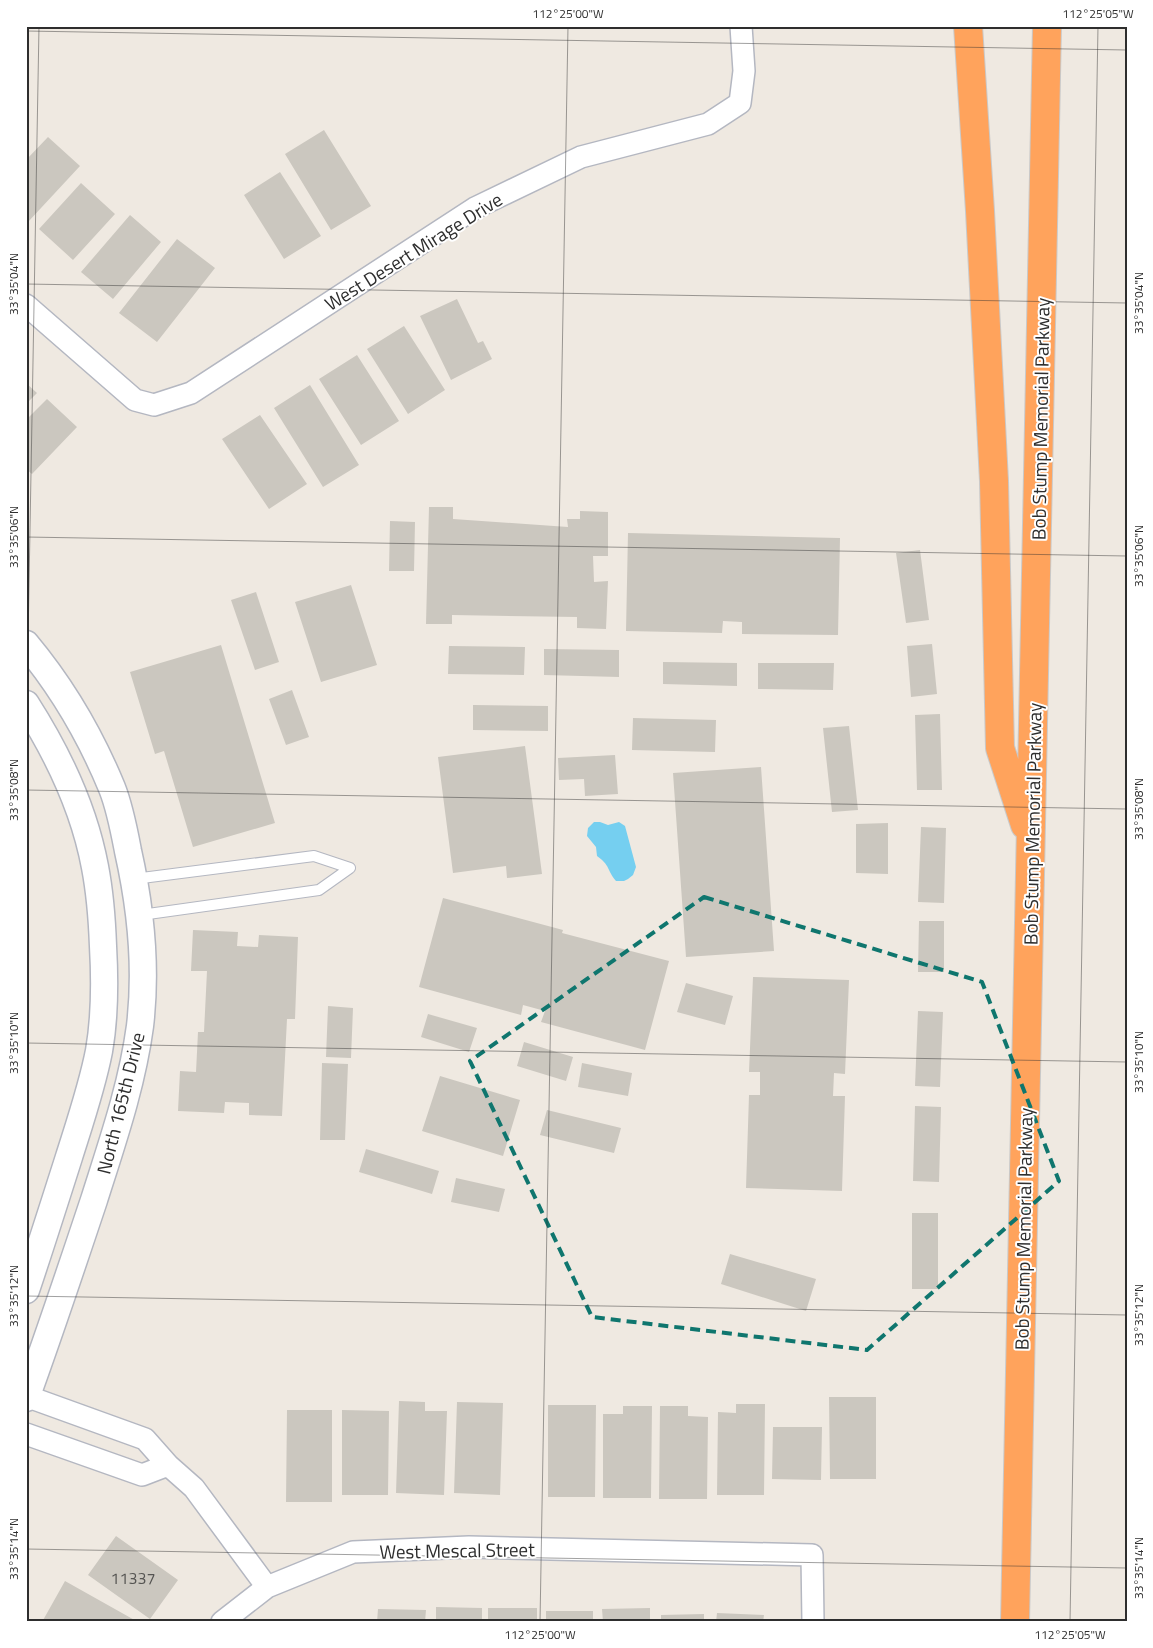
<svg xmlns="http://www.w3.org/2000/svg" width="1153" height="1648" font-family="'Titillium Web',sans-serif">
<style>
.water{fill:#75cff0}
.building{fill:#cbc7bf}
.lines{fill:none;stroke-linecap:round;stroke-linejoin:round}
.service-casing{stroke:#b4b7c1;stroke-width:12}
.minor-casing{stroke:#b4b7c1;stroke-width:24}
.tertiary-casing{stroke:#b4b7c1;stroke-width:29}
.motorway-casing{stroke:#c9c9c9;stroke-width:30}
.service{stroke:#fff;stroke-width:10}
.minor{stroke:#fff;stroke-width:21}
.tertiary{stroke:#fff;stroke-width:26}
.motorway{stroke:#ffa35c;stroke-width:28}
.marked{fill:none;stroke:#0f766e;stroke-width:4;stroke-dasharray:10 6;stroke-linejoin:round}
.ticks{fill:none;stroke:#2e2e2e;stroke-width:1;stroke-opacity:0.45}
.labels{text-anchor:middle;dominant-baseline:central;stroke-width:4;stroke-linejoin:round;paint-order:stroke}
.number-label{font-size:16px;fill:#555452}
.street-label{font-size:19px;fill:#2e2e2e;stroke:#fff}
.neatline{fill:none;stroke:#2e2e2e;stroke-width:2}
.ticks-label{font-size:12px;text-anchor:middle;fill:#2e2e2e}
</style>
<rect width="100%" height="100%" fill="#efe9e1"/>
<path class="water" d="M 594,822 L 600,822 L 608,825 L 619,822 L 625,826 L 636,867 L 633,875 L 628,879 L 624,881 L 616,881 C 607,870 610,865 597,856 L 596,847 L 587,836 L 588,828 Z"/>
<path class="building" d="M 324,130 L 371,206 L 331,230 L 285,154 Z
M 48,137 L 80,166 L 28,222 L 26,220 L 26,160 Z
M 280,172 L 321,236 L 284,259 L 244,195 Z
M 81,183 L 115,214 L 73,260 L 39,229 Z
M 130,215 L 161,242 L 113,299 L 81,272 Z
M 177,239 L 215,268 L 157,342 L 119,313 Z
M 457,299 L 478,343 L 483,341 L 492,359 L 451,380 L 420,316 Z
M 404,326 L 445,390 L 408,414 L 367,349 Z
M 357,355 L 399,421 L 361,445 L 319,379 Z
M 26,383 L 37,393 L 26,404 Z
M 310,385 L 359,465 L 323,487 L 274,408 Z
M 47,399 L 77,427 L 32,474 L 26,469 L 26,420 Z
M 260,415 L 307,484 L 269,509 L 222,439 Z
M 429,507 L 453,507 L 453,519 L 568,527 L 567,519 L 580,519 L 580,511 L 608,512 L 608,556 L 593,556 L 594,582 L 608,581 L 606,629 L 577,628 L 577,617 L 452,615 L 452,624 L 426,624 Z
M 390,521 L 415,522 L 414,571 L 389,571 Z
M 628,533 L 840,538 L 838,635 L 742,634 L 742,622 L 723,621 L 722,633 L 626,631 Z
M 920,550 L 929,620 L 906,623 L 896,553 Z
M 351,585 L 377,665 L 321,682 L 295,602 Z
M 256,592 L 279,662 L 255,670 L 231,600 Z
M 932,644 L 937,694 L 911,697 L 907,646 Z
M 221,645 L 275,823 L 193,847 L 164,751 L 155,754 L 130,672 Z
M 449,646 L 525,647 L 524,675 L 448,674 Z
M 544,649 L 619,650 L 619,677 L 544,675 Z
M 663,662 L 737,663 L 737,686 L 663,684 Z
M 758,663 L 834,663 L 833,690 L 758,689 Z
M 292,690 L 309,737 L 286,745 L 269,699 Z
M 473,705 L 548,706 L 548,731 L 473,730 Z
M 940,714 L 942,790 L 917,790 L 915,715 Z
M 633,718 L 716,720 L 715,752 L 632,750 Z
M 849,726 L 858,810 L 832,812 L 823,728 Z
M 525,746 L 542,874 L 507,878 L 506,866 L 453,873 L 438,757 Z
M 615,755 L 618,794 L 585,796 L 584,779 L 559,780 L 558,758 Z
M 761,767 L 774,951 L 686,957 L 673,773 Z
M 888,823 L 888,874 L 856,873 L 856,824 Z
M 921,827 L 946,828 L 944,903 L 918,902 Z
M 443,898 L 563,930 L 562,933 L 669,961 L 645,1050 L 541,1022 L 545,1011 L 523,1005 L 521,1015 L 419,987 Z
M 919,921 L 944,921 L 944,972 L 918,972 Z
M 193,930 L 238,932 L 237,946 L 258,947 L 259,935 L 298,937 L 295,1019 L 287,1019 L 282,1116 L 249,1115 L 249,1103 L 225,1102 L 224,1113 L 178,1111 L 180,1071 L 196,1072 L 198,1032 L 204,1032 L 207,971 L 191,971 Z
M 753,977 L 849,980 L 845,1074 L 834,1073 L 833,1096 L 845,1096 L 842,1191 L 746,1188 L 749,1095 L 760,1095 L 760,1072 L 749,1072 Z
M 686,983 L 733,996 L 725,1025 L 677,1012 Z
M 328,1006 L 353,1008 L 351,1058 L 326,1057 Z
M 918,1011 L 943,1012 L 940,1087 L 915,1086 Z
M 428,1014 L 477,1028 L 469,1052 L 421,1037 Z
M 524,1042 L 573,1057 L 566,1081 L 517,1066 Z
M 322,1063 L 348,1064 L 345,1140 L 320,1140 Z
M 582,1063 L 632,1073 L 628,1096 L 578,1087 Z
M 440,1076 L 520,1100 L 503,1156 L 422,1131 Z
M 915,1106 L 941,1107 L 939,1182 L 913,1181 Z
M 547,1110 L 621,1128 L 614,1153 L 540,1135 Z
M 366,1149 L 439,1171 L 432,1194 L 359,1172 Z
M 456,1178 L 505,1189 L 499,1212 L 451,1202 Z
M 912,1213 L 938,1213 L 938,1289 L 912,1289 Z
M 730,1254 L 816,1279 L 806,1311 L 721,1284 Z
M 829,1397 L 876,1397 L 876,1479 L 830,1479 Z
M 399,1401 L 425,1402 L 425,1411 L 447,1411 L 444,1495 L 396,1493 Z
M 457,1402 L 503,1403 L 500,1495 L 454,1493 Z
M 736,1404 L 765,1404 L 764,1495 L 717,1495 L 718,1412 L 736,1413 Z
M 548,1405 L 596,1405 L 595,1497 L 548,1497 Z
M 623,1406 L 652,1406 L 651,1498 L 603,1498 L 603,1414 L 623,1414 Z
M 660,1406 L 688,1406 L 688,1416 L 708,1417 L 707,1499 L 659,1499 Z
M 287,1410 L 332,1410 L 332,1502 L 286,1502 Z
M 342,1410 L 389,1411 L 388,1495 L 342,1495 Z
M 773,1427 L 822,1427 L 821,1480 L 772,1479 Z
M 116,1536 L 178,1580 L 150,1619 L 88,1575 Z
M 65,1581 L 138,1622 L 42,1622 Z
M 436,1607 L 482,1608 L 482,1622 L 436,1622 Z
M 488,1608 L 537,1608 L 537,1622 L 488,1622 Z
M 650,1608 L 650,1622 L 603,1622 L 602,1609 Z
M 378,1609 L 426,1610 L 425,1622 L 377,1622 Z
M 546,1611 L 593,1611 L 593,1622 L 546,1622 Z
M 717,1613 L 764,1615 L 763,1622 L 716,1622 Z
M 704,1614 L 704,1622 L 661,1622 L 661,1615 Z"/>
<g class="lines">
<defs>
<path id="service" d="M 134,879 L 314,856 L 350,868
M 141,915 L 319,890 L 350,868"/>
<path id="minor" d="M 26,305 L 135,400 L 154,405 L 191,393 L 475,208 L 581,157 L 708,124 L 740,103 L 744,71 L 741,26
M 26,1396 L 145,1439 L 168,1465 L 194,1488 L 267,1587
M 26,1434 L 142,1475 L 168,1465
M 222,1622 L 267,1587 L 353,1552 L 469,1547 L 812,1555 L 813,1622"/>
<path id="tertiary" d="M 26,644 C 62,687 91,737 112,788 C 120,808 124,830 128,851 C 141,909 147,967 140,1026 C 132,1086 112,1143 94,1200 C 72,1266 50,1332 26,1398
M 26,704 C 58,754 84,808 95,867 C 100,893 102,919 103,946 C 105,981 105,1017 99,1051 C 92,1087 80,1122 69,1157 C 55,1201 41,1245 26,1290"/>
<path id="motorway" d="M 968,26 L 980,211 L 994,481 L 1000,748 L 1025,825
M 1015,1622 L 1047,26"/>
</defs>
<use href="#service" class="service-casing"/>
<use href="#minor" class="minor-casing"/>
<use href="#tertiary" class="tertiary-casing"/>
<use href="#motorway" class="motorway-casing"/>
<use href="#service" class="service"/>
<use href="#minor" class="minor"/>
<use href="#tertiary" class="tertiary"/>
<use href="#motorway" class="motorway"/>
</g>
<path class="marked" d="M 704,897 L 982,982 L 1059,1181 L 867,1350 L 592,1317 L 470,1061 Z"/>
<path class="ticks" d="M 26,31 L 1127,50M 26,284 L 1127,303M 26,537 L 1127,556M 26,753 L 39,26M 26,790 L 1127,809M 26,1043 L 1127,1062M 26,1296 L 1127,1315M 26,1549 L 1127,1568M 540,1622 L 568,26M 1070,1622 L 1098,26"/>
<g class="labels">
<g class="number-label">
<text x="133" y="1578">11337</text>
</g>
<g class="street-label">
<text transform="translate(413 251) rotate(-32)">West Desert Mirage Drive</text>
<text transform="translate(1040 419) rotate(-89)">Bob Stump Memorial Parkway</text>
<text transform="translate(1032 824) rotate(-89)">Bob Stump Memorial Parkway</text>
<text transform="translate(120 1103) rotate(-76)">North 165th Drive</text>
<text transform="translate(1023 1229) rotate(-89)">Bob Stump Memorial Parkway</text>
<text transform="translate(457 1550) rotate(-1)">West Mescal Street</text>
</g>
</g>
<rect width="1153" height="1648" fill="none" stroke="#ffffff" stroke-width="55"/>
<rect x="28" y="28" width="1098" height="1592" class="neatline"/>
<g class="ticks-label">
<text x="568" y="18">112°25'00"W</text>
<text x="1098" y="18">112°25'05"W</text>
<text transform="translate(14 284) rotate(-90)" y="4">33°35'04"N</text>
<text transform="translate(1139 303) rotate(-90)" y="4">33°35'04"N</text>
<text transform="translate(14 537) rotate(-90)" y="4">33°35'06"N</text>
<text transform="translate(1139 556) rotate(-90)" y="4">33°35'06"N</text>
<text transform="translate(14 790) rotate(-90)" y="4">33°35'08"N</text>
<text transform="translate(1139 809) rotate(-90)" y="4">33°35'08"N</text>
<text transform="translate(14 1043) rotate(-90)" y="4">33°35'10"N</text>
<text transform="translate(1139 1062) rotate(-90)" y="4">33°35'10"N</text>
<text transform="translate(14 1296) rotate(-90)" y="4">33°35'12"N</text>
<text transform="translate(1139 1315) rotate(-90)" y="4">33°35'12"N</text>
<text transform="translate(14 1549) rotate(-90)" y="4">33°35'14"N</text>
<text transform="translate(1139 1568) rotate(-90)" y="4">33°35'14"N</text>
<text x="540" y="1639">112°25'00"W</text>
<text x="1070" y="1639">112°25'05"W</text>
</g>
</svg>
